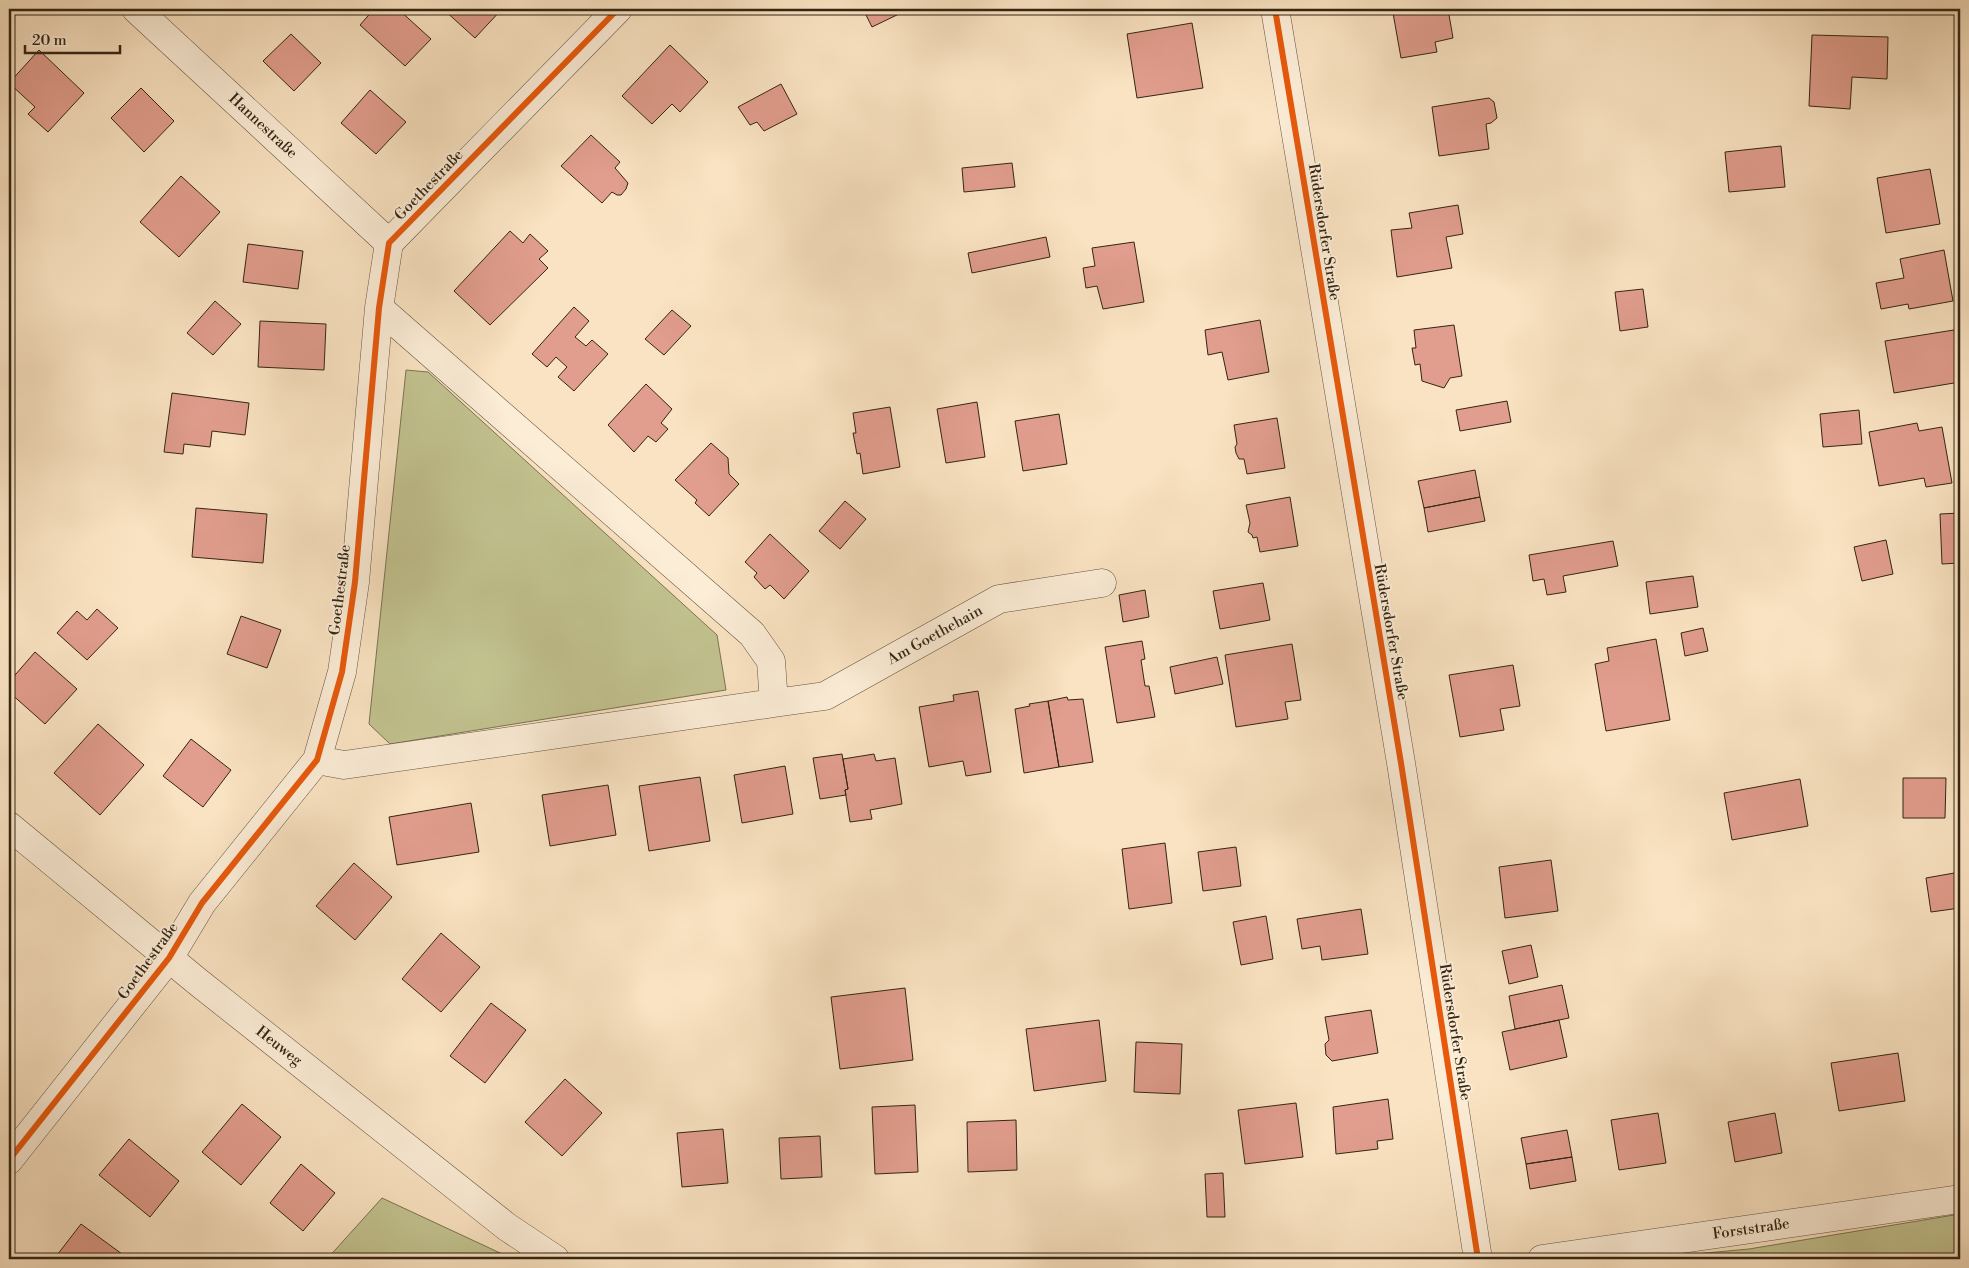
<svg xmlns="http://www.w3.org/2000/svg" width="1969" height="1268" font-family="'Libre Bodoni',serif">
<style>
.green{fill:#c2c390;stroke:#7a7452}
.building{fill:#e19d8d;stroke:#332514}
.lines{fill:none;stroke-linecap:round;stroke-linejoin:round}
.minor-casing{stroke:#655440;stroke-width:29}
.minor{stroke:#fcedd7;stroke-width:28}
.cycleway-casing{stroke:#fcedd7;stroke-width:9}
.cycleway{stroke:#e8590c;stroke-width:6}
.labels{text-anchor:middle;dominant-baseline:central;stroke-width:4;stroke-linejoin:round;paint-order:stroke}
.street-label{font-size:15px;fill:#332514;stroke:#fcedd7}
</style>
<rect width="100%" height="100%" fill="#fae3c2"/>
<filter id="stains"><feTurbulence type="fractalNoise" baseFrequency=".004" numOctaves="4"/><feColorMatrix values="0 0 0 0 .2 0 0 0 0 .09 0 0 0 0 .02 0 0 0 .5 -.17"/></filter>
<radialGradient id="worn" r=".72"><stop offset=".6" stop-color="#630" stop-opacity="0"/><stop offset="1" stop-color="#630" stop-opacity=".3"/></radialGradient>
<path class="green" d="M 406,370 L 428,372 L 717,635 L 726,690 L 390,744 L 369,724 Z
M 382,1198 L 513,1259 L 327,1259 Z
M 1960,1214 L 1960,1259 L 1641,1259 L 1749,1249 Z"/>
<path class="building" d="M 374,9 L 398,9 L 431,39 L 405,66 L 360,25 Z
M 443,9 L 502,9 L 475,38 Z
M 863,9 L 899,9 L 901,13 L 872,27 Z
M 1416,9 L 1448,9 L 1453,38 L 1435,42 L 1437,52 L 1401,58 L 1393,13 Z
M 9,17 L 15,22 L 9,30 Z
M 1192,23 L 1203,88 L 1137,98 L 1127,34 Z
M 291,34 L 321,63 L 294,91 L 263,61 Z
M 1812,35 L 1888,37 L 1887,79 L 1852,77 L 1850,109 L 1809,106 Z
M 670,45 L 708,82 L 680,112 L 672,104 L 652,124 L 622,96 Z
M 39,50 L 84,93 L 48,132 L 28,114 L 35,107 L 9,83 Z
M 781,84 L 797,114 L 764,131 L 757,122 L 750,125 L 738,107 Z
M 141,88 L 174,121 L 144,152 L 111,118 Z
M 370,90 L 406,122 L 376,154 L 341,123 Z
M 1489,98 L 1494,102 L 1497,118 L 1491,123 L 1486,124 L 1489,149 L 1439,156 L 1432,107 Z
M 591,135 L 620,162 L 615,168 L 628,183 L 626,189 L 621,195 L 617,195 L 612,192 L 602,203 L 561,166 Z
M 1781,146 L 1785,187 L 1729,192 L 1725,152 Z
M 1012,163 L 1015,187 L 964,192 L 962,168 Z
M 1930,169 L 1940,224 L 1886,233 L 1877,178 Z
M 181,176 L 220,212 L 179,257 L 140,222 Z
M 1458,205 L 1463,234 L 1446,237 L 1452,268 L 1397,277 L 1391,230 L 1412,228 L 1409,213 Z
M 510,231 L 523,243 L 530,234 L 548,251 L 539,259 L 548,268 L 490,325 L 454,291 Z
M 1046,237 L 1050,257 L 972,273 L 968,253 Z
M 1134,242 L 1144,302 L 1103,309 L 1097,286 L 1086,288 L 1083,268 L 1095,266 L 1092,248 Z
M 248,244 L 303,251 L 298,289 L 243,282 Z
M 1944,250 L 1953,301 L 1909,309 L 1908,304 L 1881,309 L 1876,283 L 1904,278 L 1900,259 Z
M 1643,289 L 1648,327 L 1620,331 L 1615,292 Z
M 215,301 L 241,324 L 213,355 L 187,333 Z
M 574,307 L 589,321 L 575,337 L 586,346 L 592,340 L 608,354 L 574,391 L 558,377 L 567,367 L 556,357 L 547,367 L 532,354 Z
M 672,310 L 691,326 L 664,355 L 645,339 Z
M 1260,320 L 1269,372 L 1228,380 L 1222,352 L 1208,355 L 1205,330 Z
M 260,321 L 326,324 L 324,370 L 258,367 Z
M 1454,325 L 1462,376 L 1450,378 L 1444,388 L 1422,381 L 1420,364 L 1415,365 L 1412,348 L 1416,348 L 1414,330 Z
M 1960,329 L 1960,382 L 1894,393 L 1885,341 Z
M 646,384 L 672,409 L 661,423 L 668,429 L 656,442 L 648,436 L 634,452 L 608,425 Z
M 172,393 L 249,403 L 245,435 L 212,431 L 210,447 L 184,444 L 183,454 L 164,452 Z
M 1507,401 L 1511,422 L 1460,431 L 1456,410 Z
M 977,402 L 985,457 L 946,463 L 937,409 Z
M 890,407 L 900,467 L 863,474 L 860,453 L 857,454 L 853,433 L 856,433 L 853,413 Z
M 1859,410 L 1862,444 L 1823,447 L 1820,414 Z
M 1059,414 L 1067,464 L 1023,471 L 1015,421 Z
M 1277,418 L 1285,468 L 1247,474 L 1244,459 L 1239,459 L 1236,453 L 1235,447 L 1237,444 L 1234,425 Z
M 1917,423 L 1919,431 L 1942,427 L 1952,483 L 1926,487 L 1924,478 L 1879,486 L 1869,432 Z
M 711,443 L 728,458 L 729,474 L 739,484 L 709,516 L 695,503 L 697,500 L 675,480 Z
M 1475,470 L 1480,497 L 1424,508 L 1418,481 Z
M 1290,497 L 1298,546 L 1260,552 L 1257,537 L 1253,538 L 1252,535 L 1248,532 L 1250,523 L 1246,505 Z
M 1480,497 L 1485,521 L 1428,532 L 1424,508 Z
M 845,501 L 866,519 L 840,549 L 819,531 Z
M 196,508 L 267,514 L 263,563 L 192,557 Z
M 1960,513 L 1960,563 L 1942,564 L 1940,514 Z
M 770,534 L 809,571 L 784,599 L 770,585 L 765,589 L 754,577 L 757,573 L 745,562 Z
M 1886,540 L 1893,574 L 1862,581 L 1854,547 Z
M 1613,541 L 1618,566 L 1563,576 L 1566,592 L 1547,595 L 1544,579 L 1533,581 L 1529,555 Z
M 1693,576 L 1698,607 L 1650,614 L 1646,582 Z
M 1263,583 L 1270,620 L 1220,629 L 1213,591 Z
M 1145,590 L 1149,617 L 1123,622 L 1119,595 Z
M 97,609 L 118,628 L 87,660 L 57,633 L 77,611 L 87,620 Z
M 241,616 L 281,630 L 267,668 L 227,654 Z
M 1703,628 L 1708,651 L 1685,656 L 1681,633 Z
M 1656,639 L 1670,720 L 1606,731 L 1595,664 L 1609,661 L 1607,648 Z
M 1142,641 L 1145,659 L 1141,660 L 1145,686 L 1149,686 L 1155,717 L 1117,723 L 1105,647 Z
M 1292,644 L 1301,700 L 1285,702 L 1288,719 L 1236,727 L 1225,655 Z
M 35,652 L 77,689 L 45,724 L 9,692 L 9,682 Z
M 1217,657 L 1223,684 L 1175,694 L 1170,667 Z
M 1956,662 L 1960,662 L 1960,709 Z
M 1513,665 L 1520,706 L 1500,709 L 1504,730 L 1460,737 L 1449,675 Z
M 978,691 L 991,772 L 966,776 L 963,761 L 929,767 L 919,707 L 954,701 L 953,695 Z
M 1067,697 L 1068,700 L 1083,699 L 1093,762 L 1059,767 L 1048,701 Z
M 1048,701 L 1059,767 L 1024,773 L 1015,709 L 1030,706 L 1029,704 Z
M 98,724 L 144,765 L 100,815 L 54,773 Z
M 191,739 L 231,770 L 203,807 L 163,776 Z
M 842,754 L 848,789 L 845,790 L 846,795 L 820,799 L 813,758 Z
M 874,754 L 876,761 L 895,758 L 902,804 L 870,810 L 872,819 L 850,822 L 845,790 L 848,789 L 843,759 Z
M 785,766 L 793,814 L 742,823 L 734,775 Z
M 700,777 L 710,841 L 649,851 L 639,786 Z
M 1903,778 L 1946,778 L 1945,818 L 1903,818 Z
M 1800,779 L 1808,826 L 1732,840 L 1724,793 Z
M 608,785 L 616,835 L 550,846 L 542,795 Z
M 471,803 L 479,852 L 397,865 L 389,817 Z
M 1165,843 L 1172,903 L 1129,909 L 1122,849 Z
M 1236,847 L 1241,886 L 1203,891 L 1198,852 Z
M 1551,860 L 1558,911 L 1505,918 L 1499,867 Z
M 354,863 L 392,897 L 355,940 L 316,906 Z
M 1960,872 L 1960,908 L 1931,912 L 1926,878 Z
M 1361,909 L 1368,954 L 1322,960 L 1320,946 L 1302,949 L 1297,919 Z
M 1266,916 L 1273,959 L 1241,965 L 1233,922 Z
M 441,933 L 480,967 L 441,1012 L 402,979 Z
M 1531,945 L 1538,977 L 1509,984 L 1502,951 Z
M 1562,985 L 1569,1018 L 1515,1029 L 1509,996 Z
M 905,988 L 913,1060 L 840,1069 L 831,997 Z
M 491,1003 L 526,1030 L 485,1083 L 450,1056 Z
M 1371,1010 L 1378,1053 L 1332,1061 L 1326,1055 L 1325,1044 L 1329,1040 L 1325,1017 Z
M 1099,1020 L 1106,1081 L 1034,1091 L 1026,1029 Z
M 1559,1020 L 1567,1057 L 1510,1070 L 1502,1032 Z
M 1136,1042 L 1182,1044 L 1180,1094 L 1134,1092 Z
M 1898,1053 L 1905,1101 L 1839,1111 L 1831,1063 Z
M 565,1079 L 602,1113 L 562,1156 L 525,1122 Z
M 1388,1099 L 1393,1139 L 1377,1141 L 1378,1149 L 1336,1154 L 1333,1107 Z
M 1296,1103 L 1303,1157 L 1245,1164 L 1238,1110 Z
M 242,1104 L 281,1137 L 241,1185 L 202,1152 Z
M 915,1105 L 918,1172 L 875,1174 L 872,1107 Z
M 1658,1113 L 1666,1163 L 1619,1170 L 1611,1120 Z
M 1775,1113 L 1782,1153 L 1735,1162 L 1728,1122 Z
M 1016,1120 L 1017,1170 L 968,1172 L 967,1122 Z
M 723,1129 L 728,1183 L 682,1187 L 677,1133 Z
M 1567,1130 L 1572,1157 L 1526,1164 L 1521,1138 Z
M 820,1136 L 822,1177 L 781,1179 L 779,1138 Z
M 129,1139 L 179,1181 L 150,1217 L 99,1175 Z
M 1572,1157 L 1576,1181 L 1530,1189 L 1526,1164 Z
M 301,1164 L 335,1193 L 303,1231 L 270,1203 Z
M 1223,1173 L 1225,1217 L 1207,1217 L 1205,1174 Z
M 81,1224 L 122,1254 L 118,1259 L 54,1259 Z"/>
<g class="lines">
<defs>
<path id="minor" d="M 136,9 L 389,243
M 1275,9 L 1401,763 L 1478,1259
M 774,703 L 825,696 L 999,599 L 1102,583
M 317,760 L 344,765 L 774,703 L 771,661 L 752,634 L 379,308
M 9,826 L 198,982 L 507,1227 L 555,1259
M 9,1160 L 169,958 L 202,903 L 317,760 L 342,672 L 355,582 L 379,308 L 389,243 L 618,9
M 1542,1259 L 1960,1199"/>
</defs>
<use href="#minor" class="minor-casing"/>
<use href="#minor" class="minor"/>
<defs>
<path id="cycleway" d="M 1275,9 L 1401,763 L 1478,1259
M 9,1160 L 169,958 L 202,903 L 317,760 L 342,672 L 355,582 L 379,308 L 389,243 L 618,9"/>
</defs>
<use href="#cycleway" class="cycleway-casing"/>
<use href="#cycleway" class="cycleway"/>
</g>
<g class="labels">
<g class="street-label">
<text transform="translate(263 126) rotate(43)">Hannestraße</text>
<text transform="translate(429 185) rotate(-46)">Goethestraße</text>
<text transform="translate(1324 232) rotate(81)">Rüdersdorfer Straße</text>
<text transform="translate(340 590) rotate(-83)">Goethestraße</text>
<text transform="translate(1391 632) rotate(80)">Rüdersdorfer Straße</text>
<text transform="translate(935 635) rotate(-29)">Am Goethehain</text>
<text transform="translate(148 961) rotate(-54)">Goethestraße</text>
<text transform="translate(1455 1032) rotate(81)">Rüdersdorfer Straße</text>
<text transform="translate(279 1046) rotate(38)">Heuweg</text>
<text transform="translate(1751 1229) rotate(-8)">Forststraße</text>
</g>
</g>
<rect width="1969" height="1268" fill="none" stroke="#fae3c2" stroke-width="30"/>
<rect x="10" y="10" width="1949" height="1248" fill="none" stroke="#332514" stroke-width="2.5"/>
<rect x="15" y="15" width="1939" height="1238" fill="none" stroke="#332514"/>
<path d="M25 45v8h95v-8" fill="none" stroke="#332514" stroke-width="2.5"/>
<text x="32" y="45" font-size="15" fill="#332514" stroke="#fcedd7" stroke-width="4" paint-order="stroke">20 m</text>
<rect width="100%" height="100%" filter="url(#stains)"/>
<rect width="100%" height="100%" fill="url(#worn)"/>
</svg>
